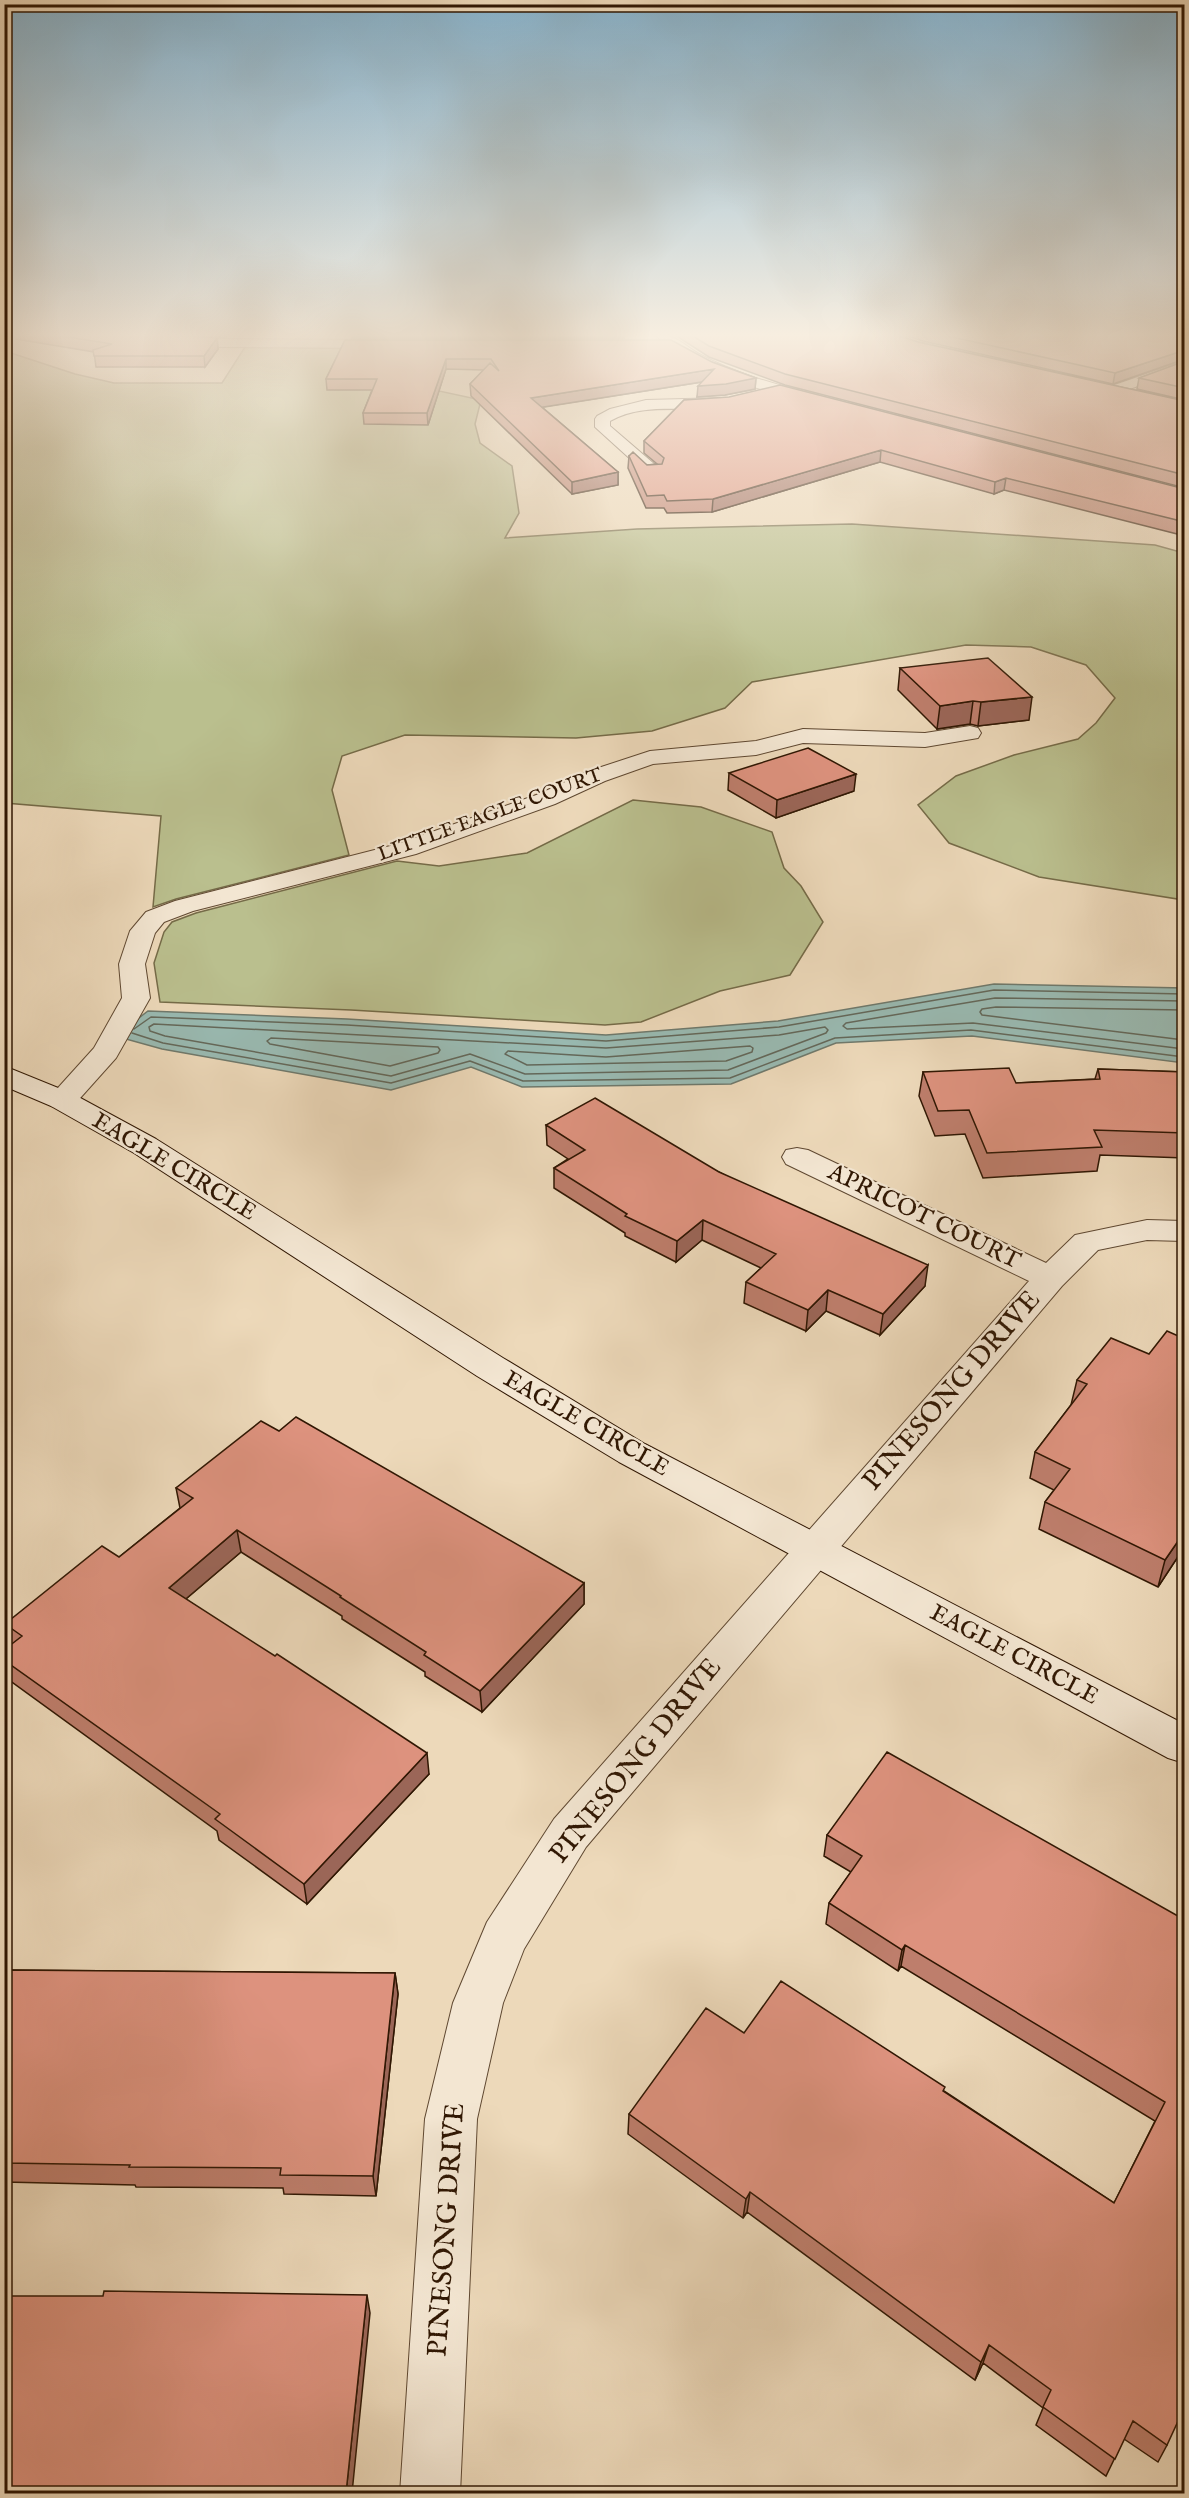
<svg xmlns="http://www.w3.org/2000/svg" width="1189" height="2498" font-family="'IM FELL English',serif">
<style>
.green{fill:#babf8e;stroke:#756b48;stroke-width:1.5}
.water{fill:#99bab2;stroke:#6f796c;stroke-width:1.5}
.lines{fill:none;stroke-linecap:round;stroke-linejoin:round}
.shore{stroke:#64685a;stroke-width:1.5}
.street-casing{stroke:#5f4831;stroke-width:2}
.secondary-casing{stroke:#301703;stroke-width:2}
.street{fill:#f3e6d2;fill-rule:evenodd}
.secondary{fill:#f3e6d2;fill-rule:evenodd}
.wall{fill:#be7e6c;stroke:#301703;stroke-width:1.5}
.shaded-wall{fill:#9b6658;stroke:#301703;stroke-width:1.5}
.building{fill:#dd927e;stroke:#301703;stroke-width:1.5}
.labels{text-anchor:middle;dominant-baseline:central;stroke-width:4.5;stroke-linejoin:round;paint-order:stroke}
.far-street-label{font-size:20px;fill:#301703;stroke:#f3e6d2}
.street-label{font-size:24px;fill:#301703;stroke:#f3e6d2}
.near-street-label{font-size:28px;fill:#301703;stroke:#f3e6d2}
</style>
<rect width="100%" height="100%" fill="#edd9ba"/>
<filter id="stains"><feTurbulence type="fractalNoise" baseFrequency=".00333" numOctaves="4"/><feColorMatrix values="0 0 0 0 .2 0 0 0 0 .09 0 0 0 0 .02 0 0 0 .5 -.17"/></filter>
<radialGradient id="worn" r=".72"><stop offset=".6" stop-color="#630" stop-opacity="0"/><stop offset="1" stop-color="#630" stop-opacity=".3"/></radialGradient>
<path class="green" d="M 245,347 L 435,347 L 425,388 L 481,400 L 475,424 L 480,443 L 512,466 L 519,513 L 505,538 L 637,529 L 852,524 L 1155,545 L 1184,553 L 1184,900 L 1039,877 L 949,843 L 918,805 L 956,776 L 1014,755 L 1078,739 L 1096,723 L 1115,698 L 1086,665 L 1031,647 L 966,645 L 752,682 L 725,708 L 652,731 L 576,738 L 405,735 L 342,756 L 332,790 L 349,855 L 176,899 L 153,907 L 161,816 L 5,803 L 5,748 L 11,742 L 10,737 L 4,733 L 4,348 L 11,353 L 75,374 L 114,383 L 222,383 Z
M 633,800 L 701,807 L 772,832 L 784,868 L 801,886 L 823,922 L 790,975 L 720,991 L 641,1022 L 605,1025 L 351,1010 L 160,1002 L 154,963 L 164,932 L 172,922 L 196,913 L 397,861 L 439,866 L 527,853 Z"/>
<path class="water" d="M 994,984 L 1184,988 L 1184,1063 L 972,1036 L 836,1043 L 731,1084 L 522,1087 L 471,1067 L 391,1090 L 162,1049 L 115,1036 L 148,1011 L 347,1019 L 606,1035 L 778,1021 Z"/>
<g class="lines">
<path class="shore" d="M 1184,1001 L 995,998 L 846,1023 L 843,1026 L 847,1029 L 973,1023 L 1184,1049
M 1184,1010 L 996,1007 L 982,1009 L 980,1012 L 982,1015 L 1184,1040
M 154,1024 L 606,1048 L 779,1035 L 825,1027 L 828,1030 L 826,1033 L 728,1070 L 525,1074 L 470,1054 L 391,1076 L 165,1036 L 150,1031 L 149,1027 Z
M 134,1029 L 151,1017 L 347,1025 L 606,1041 L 779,1027 L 994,990 L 1184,994
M 132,1033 L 163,1043 L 391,1083 L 470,1061 L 523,1081 L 730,1078 L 835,1038 L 971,1030 L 1184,1057
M 271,1038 L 438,1047 L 440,1050 L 438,1053 L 390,1066 L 270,1044 L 267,1041 Z
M 750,1046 L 753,1048 L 752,1052 L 726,1061 L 527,1065 L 505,1054 L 508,1051 L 606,1057 Z"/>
<defs>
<path id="street" d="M 139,335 L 176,335 L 211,339 L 387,340 L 394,344 L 387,348 L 211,347 L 146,339 Z
M 656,335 C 677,334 684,346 701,355 C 738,375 779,385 819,396 L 821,399 L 814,403 C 768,392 687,372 656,335 Z
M 1184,361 L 1184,369 L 1119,393 L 1109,393 L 1107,390 L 1109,387 Z
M 724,398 L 729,399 L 731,402 L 729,405 C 689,415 648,400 610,421 L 610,426 L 660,469 L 662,472 L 660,475 L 648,475 L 595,427 L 595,419 L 597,416 L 610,409 L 646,400 Z
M 970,726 L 978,728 L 981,733 L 978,738 L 925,747 L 803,743 L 756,755 L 653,764 L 605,781 L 555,804 L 416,854 L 193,911 L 164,922 L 155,933 L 145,964 L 150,998 L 116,1058 L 73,1106 L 62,1109 L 51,1106 L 47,1100 L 94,1048 L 122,998 L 119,964 L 130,931 L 146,912 L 175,901 L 398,844 L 539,794 L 589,771 L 650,751 L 756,741 L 803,729 L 925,733 Z
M 797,1148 L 808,1150 L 1046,1263 L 1075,1235 L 1147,1220 L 1184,1221 L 1184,1241 L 1147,1240 L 1098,1250 L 1062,1286 L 586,1847 L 524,1949 L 503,2003 L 477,2119 L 460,2494 L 400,2494 L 425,2119 L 453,2003 L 487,1922 L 554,1819 L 1029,1281 L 786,1164 L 782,1157 L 786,1150 Z"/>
<path id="secondary" d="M 4,1066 L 73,1094 L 156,1139 L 503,1358 L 645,1444 L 1184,1724 L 1184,1763 L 1168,1758 L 619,1462 L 477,1376 L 134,1153 L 51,1106 L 4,1086 Z"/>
</defs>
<use href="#street" class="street-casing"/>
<use href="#secondary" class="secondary-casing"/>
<use href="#street" class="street"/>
<use href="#secondary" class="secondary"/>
</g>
<path class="wall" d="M 13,335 L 179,335 L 217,338 L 218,349 L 205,367 L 96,367 L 94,352 L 16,339 Z
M 182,335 L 228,335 L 226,337 Z
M 352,335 L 624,335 L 624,338 L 352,338 Z
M 675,335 L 897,335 L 918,342 L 1185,401 L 1185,488 L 785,385 L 709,357 Z
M 905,335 L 1185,335 L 1185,359 L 1113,384 L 923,341 Z
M 345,340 L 712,362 L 756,378 L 755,389 L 725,395 L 697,397 L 702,382 L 542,407 L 618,472 L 618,485 L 572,494 L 471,396 L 470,384 L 484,370 L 446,369 L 428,425 L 364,424 L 363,413 L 372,390 L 327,390 L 326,379 Z
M 1185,361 L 1185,400 L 1137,389 L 1139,378 Z
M 684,400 L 1185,489 L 1185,536 L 1004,490 L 994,494 L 880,462 L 712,512 L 667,513 L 664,508 L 646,508 L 628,468 L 629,456 L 647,465 L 657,464 L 644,453 L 644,441 Z
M 900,668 L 1029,720 L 978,726 L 970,724 L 937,729 L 898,690 Z
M 729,773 L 854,791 L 776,818 L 728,790 Z
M 1098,1069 L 1185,1072 L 1185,1158 L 1100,1155 L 1097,1171 L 983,1178 L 965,1134 L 935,1136 L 919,1096 L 923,1072 L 1016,1083 L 1095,1079 Z
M 546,1125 L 719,1172 L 925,1286 L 880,1335 L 826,1311 L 806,1331 L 744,1303 L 746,1282 L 761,1268 L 702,1240 L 676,1262 L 625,1236 L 625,1233 L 554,1188 L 554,1168 L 568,1159 L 547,1145 Z
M 1185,1339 L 1185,1546 L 1158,1587 L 1039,1529 L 1045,1502 L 1054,1490 L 1030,1478 L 1035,1452 L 1071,1405 L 1077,1380 L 1149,1354 Z
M 279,1431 L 584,1583 L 584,1604 L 482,1712 L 425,1676 L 425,1672 L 342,1619 L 342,1616 L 241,1552 L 186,1599 L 429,1774 L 307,1904 L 219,1840 L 217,1831 L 5,1677 L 4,1650 L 11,1645 L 5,1624 L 119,1557 L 180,1508 L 176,1488 Z
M 827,1835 L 1185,1920 L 1167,2445 L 1158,2462 L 1124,2439 L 1106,2476 L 1036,2425 L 1043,2408 L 983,2363 L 975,2380 L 747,2212 L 743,2218 L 628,2134 L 629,2114 L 744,2033 L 944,2091 L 1114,2203 L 1155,2121 L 901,1966 L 898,1971 L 826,1924 L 829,1903 L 851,1872 L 824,1856 Z
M 4,1970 L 395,1973 L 398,1994 L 376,2196 L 284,2194 L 283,2188 L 136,2187 L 135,2185 L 4,2182 Z"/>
<path class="shaded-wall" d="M 217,338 L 218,349 L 205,367 L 204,356 Z
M 1185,350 L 1185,359 L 1113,384 L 1115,373 Z
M 446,359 L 446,369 L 428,425 L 427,413 Z
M 714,369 L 714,380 L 531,409 L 531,398 Z
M 756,378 L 755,389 L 725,395 L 697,397 L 698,386 Z
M 881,450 L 880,462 L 712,512 L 713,499 Z
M 618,472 L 618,485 L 572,494 L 572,482 Z
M 1006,478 L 1004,490 L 994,494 L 995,482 Z
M 1032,697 L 1029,720 L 978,726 L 981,702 Z
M 973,701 L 970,724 L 937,729 L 940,706 Z
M 856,774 L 854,791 L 776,818 L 777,800 Z
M 703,1220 L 702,1240 L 676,1262 L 677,1241 Z
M 928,1265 L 925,1286 L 880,1335 L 883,1314 Z
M 828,1290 L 826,1311 L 806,1331 L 808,1310 Z
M 237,1530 L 241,1552 L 174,1609 L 169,1588 Z
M 1185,1531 L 1185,1546 L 1158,1587 L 1165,1560 Z
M 584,1583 L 584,1604 L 482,1712 L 480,1691 Z
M 427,1753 L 429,1774 L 307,1904 L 304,1884 Z
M 905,1945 L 901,1966 L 898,1971 L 902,1950 Z
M 395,1973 L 398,1994 L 376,2196 L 373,2176 Z
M 750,2192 L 747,2212 L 743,2218 L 746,2199 Z
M 367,2295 L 370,2313 L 352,2493 L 346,2493 Z
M 989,2345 L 983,2363 L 975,2380 L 981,2362 Z"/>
<path class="building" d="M 56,335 L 179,335 L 217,338 L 204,356 L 94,356 L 93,350 L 112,344 Z
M 691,335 L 897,335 L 918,342 L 1185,401 L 1185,475 L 785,374 L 709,346 Z
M 943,335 L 1185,335 L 1185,350 L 1115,373 Z
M 345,340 L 671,340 L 712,362 L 756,378 L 726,384 L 698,386 L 714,369 L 531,398 L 618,472 L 572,482 L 470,384 L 490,363 L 499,371 L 491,359 L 446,359 L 427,413 L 363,413 L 377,379 L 326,379 Z
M 1185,361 L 1185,388 L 1139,378 Z
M 780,385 L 1185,489 L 1185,522 L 1006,478 L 995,482 L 881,450 L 713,499 L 667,501 L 664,495 L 647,496 L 629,456 L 633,452 L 647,465 L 662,464 L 664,458 L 644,441 L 684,400 L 729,397 Z
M 988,658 L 1032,697 L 981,702 L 973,701 L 940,706 L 900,668 Z
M 808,748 L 856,774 L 777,800 L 729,773 Z
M 1009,1068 L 1016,1083 L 1100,1079 L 1098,1069 L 1185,1072 L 1185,1133 L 1094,1130 L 1102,1147 L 987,1153 L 969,1110 L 938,1111 L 923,1072 Z
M 595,1098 L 719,1172 L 928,1265 L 883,1314 L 828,1290 L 808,1310 L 746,1282 L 776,1254 L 703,1220 L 677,1241 L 625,1216 L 627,1214 L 554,1168 L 585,1150 L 546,1125 Z
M 1167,1331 L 1185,1339 L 1185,1531 L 1165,1560 L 1045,1502 L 1070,1469 L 1035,1452 L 1087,1384 L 1077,1380 L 1111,1338 L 1149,1354 Z
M 296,1417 L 584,1583 L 480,1691 L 424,1655 L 426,1652 L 340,1597 L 341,1596 L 237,1530 L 169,1588 L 275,1656 L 277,1654 L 427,1753 L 304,1884 L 215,1819 L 220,1814 L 4,1660 L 4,1650 L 22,1636 L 5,1624 L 102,1546 L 119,1557 L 193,1498 L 176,1488 L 261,1421 L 279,1431 Z
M 887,1752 L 1185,1920 L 1185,2406 L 1167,2445 L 1133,2421 L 1115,2459 L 1043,2407 L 1051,2390 L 989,2345 L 981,2362 L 750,2192 L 746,2199 L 629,2114 L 706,2008 L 744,2033 L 781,1981 L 945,2087 L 943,2091 L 1114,2203 L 1165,2102 L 905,1945 L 902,1950 L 829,1903 L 862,1856 L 827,1835 Z
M 4,1970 L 395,1973 L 373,2176 L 280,2175 L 281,2168 L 129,2167 L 130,2165 L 4,2163 Z
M 104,2291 L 367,2295 L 346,2493 L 4,2493 L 4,2296 L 103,2296 Z"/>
<linearGradient id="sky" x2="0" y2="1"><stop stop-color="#88b6d2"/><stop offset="0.49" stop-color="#f7eee0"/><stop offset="1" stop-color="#f7eee0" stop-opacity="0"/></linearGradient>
<rect width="1189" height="684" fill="url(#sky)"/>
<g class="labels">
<g class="far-street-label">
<text transform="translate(490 815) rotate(-20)">LITTLE EAGLE COURT</text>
</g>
<g class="street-label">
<text transform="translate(174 1167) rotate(31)">EAGLE CIRCLE</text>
<text transform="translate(924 1217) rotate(26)">APRICOT COURT</text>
<text transform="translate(586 1424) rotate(30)">EAGLE CIRCLE</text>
<text transform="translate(1014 1655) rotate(28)">EAGLE CIRCLE</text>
</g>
<g class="near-street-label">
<text transform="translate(952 1391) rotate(-49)">PINESONG DRIVE</text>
<text transform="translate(636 1761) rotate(-51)">PINESONG DRIVE</text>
<text transform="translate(447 2230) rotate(-86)">PINESONG DRIVE</text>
</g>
</g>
<rect width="1189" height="2498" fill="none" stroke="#edd9ba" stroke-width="24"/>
<rect x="6" y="6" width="1177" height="2486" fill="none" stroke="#301703" stroke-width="3"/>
<rect x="12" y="12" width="1165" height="2474" fill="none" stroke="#301703" stroke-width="1.5"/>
<rect width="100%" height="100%" filter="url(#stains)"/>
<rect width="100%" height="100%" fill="url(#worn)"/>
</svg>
